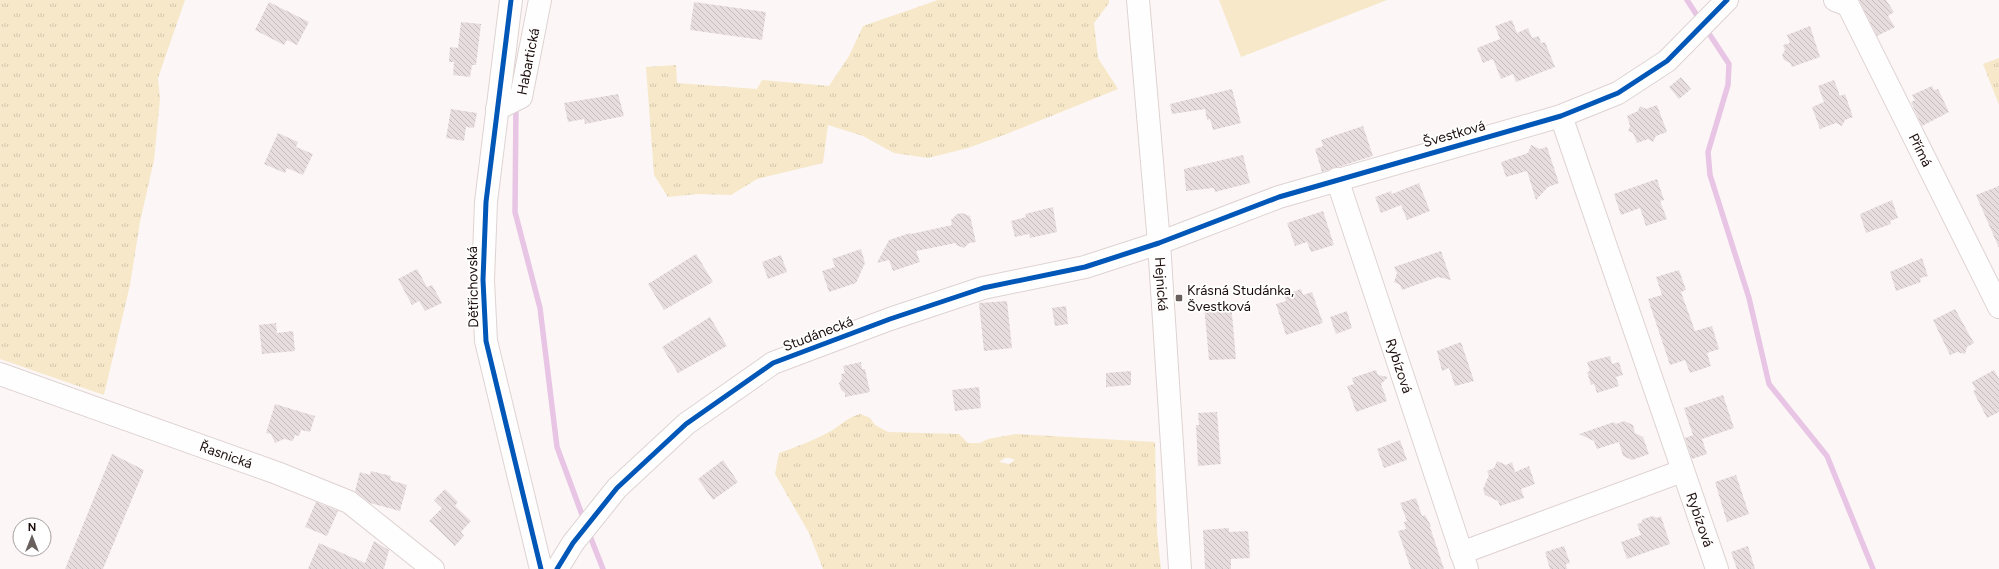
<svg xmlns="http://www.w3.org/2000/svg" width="1999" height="569" font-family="Figtree,sans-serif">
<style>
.grass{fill:url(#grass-tufts);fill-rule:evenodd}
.garden{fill:#f6e8c9}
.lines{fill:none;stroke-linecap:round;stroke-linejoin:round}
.stream{stroke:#e8c5e5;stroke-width:5.5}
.building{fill:url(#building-back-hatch)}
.minor-casing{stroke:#ded3d2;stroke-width:24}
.major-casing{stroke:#ded3d2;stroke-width:24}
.minor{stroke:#fffefe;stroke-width:22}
.major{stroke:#fffefe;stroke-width:22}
.cycleway-casing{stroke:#fff;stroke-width:8}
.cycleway{stroke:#0057b8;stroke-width:5}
.poi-dot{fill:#6a605e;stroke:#fff;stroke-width:1.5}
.labels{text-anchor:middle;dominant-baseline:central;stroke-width:3.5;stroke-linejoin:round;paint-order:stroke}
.street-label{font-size:14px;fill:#1b0e0c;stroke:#fff}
.poi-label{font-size:14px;fill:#1b0e0c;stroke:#fff;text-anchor:start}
</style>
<defs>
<pattern id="grass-tufts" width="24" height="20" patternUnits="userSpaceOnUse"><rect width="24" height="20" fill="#f6e8c9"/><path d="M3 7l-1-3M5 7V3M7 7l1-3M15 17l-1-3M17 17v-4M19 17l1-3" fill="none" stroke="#d2c6ab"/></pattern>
<pattern id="building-back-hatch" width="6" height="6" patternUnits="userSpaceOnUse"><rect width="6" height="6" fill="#e7dddf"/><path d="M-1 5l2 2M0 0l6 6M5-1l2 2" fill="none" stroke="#c6bcbe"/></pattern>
</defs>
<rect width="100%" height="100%" fill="#fcf7f6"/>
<path class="grass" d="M 0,0 L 185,0 L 158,78 L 160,99 L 154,160 L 140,222 L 130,285 L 104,395 L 0,359 Z
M 938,0 L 1109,0 L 1109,3 L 1094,23 L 1098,58 L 1118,89 L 1009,133 L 968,148 L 928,158 L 894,153 L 863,136 L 828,125 L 823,163 L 757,179 L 731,195 L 697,194 L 668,197 L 654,175 L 646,67 L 676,65 L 677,83 L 757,89 L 762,80 L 829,86 L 849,56 L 863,26 Z
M 1999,58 L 1999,105 L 1983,64 Z
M 861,414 L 870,418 L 875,425 L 888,432 L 959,434 L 968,443 L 980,443 L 988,439 L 1016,434 L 1155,442 L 1157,532 L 1161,569 L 823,569 L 809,533 L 775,474 L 779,453 C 797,447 814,440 831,431 C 841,425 849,416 861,414 ZM 1005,458 L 1010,458 L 1015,460 L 1009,464 L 999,462 Z"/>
<path class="garden" d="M 1219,0 L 1387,0 L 1241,57 Z"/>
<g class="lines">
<path class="stream" d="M 1687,0 L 1700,20
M 1706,29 L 1729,64 L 1728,85 L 1708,152 L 1710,175 L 1749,298 L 1769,384 L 1827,456 L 1873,569
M 516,105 L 515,212 L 540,308 L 557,447 L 584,520
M 588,531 L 603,569"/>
</g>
<path class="building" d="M 1859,0 L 1886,0 L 1894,12 L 1888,16 L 1895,27 L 1877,36 Z
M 269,2 L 309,22 L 297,45 L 287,40 L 284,45 L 255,30 Z
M 694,2 L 766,12 L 762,40 L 690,30 Z
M 1512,20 L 1517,33 L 1528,28 L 1532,38 L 1539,36 L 1541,43 L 1545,42 L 1555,67 L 1516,82 L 1513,74 L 1501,79 L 1493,59 L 1483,63 L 1477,48 L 1500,39 L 1495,26 Z
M 461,22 L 481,24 L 476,65 L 472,65 L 470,77 L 453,75 L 454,62 L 449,62 L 450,47 L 458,48 Z
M 1810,26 L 1820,57 L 1792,67 L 1790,63 L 1784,60 L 1782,55 L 1785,50 L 1783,45 L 1790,43 L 1787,35 Z
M 1681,77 L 1691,89 L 1679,99 L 1669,87 Z
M 1834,80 L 1840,96 L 1845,94 L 1853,117 L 1845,120 L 1842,126 L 1836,123 L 1820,129 L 1812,107 L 1824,102 L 1818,86 Z
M 1932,86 L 1934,90 L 1938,89 L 1949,112 L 1922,126 L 1911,102 L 1915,100 L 1912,95 Z
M 1232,89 L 1241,123 L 1213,130 L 1210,119 L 1207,120 L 1205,109 L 1172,114 L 1170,104 Z
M 618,94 L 624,116 L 585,124 L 584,119 L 568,122 L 564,103 Z
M 1657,105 L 1667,132 L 1656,136 L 1653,142 L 1648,139 L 1637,143 L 1633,133 L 1628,131 L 1630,126 L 1627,116 L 1638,111 L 1640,106 L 1646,109 Z
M 451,109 L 477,113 L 474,128 L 466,127 L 464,141 L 446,138 Z
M 1363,126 L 1373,156 L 1322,172 L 1315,149 L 1323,146 L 1321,140 Z
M 278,133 L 298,142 L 296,147 L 313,154 L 303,175 L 287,168 L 285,173 L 264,164 Z
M 1531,145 L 1540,149 L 1547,147 L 1559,183 L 1548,187 L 1536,200 L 1527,171 L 1506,177 L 1501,162 L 1528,153 Z
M 1243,155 L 1250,183 L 1215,192 L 1214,188 L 1186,191 L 1184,169 Z
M 1657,179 L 1664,200 L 1660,201 L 1667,219 L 1646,226 L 1640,208 L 1621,215 L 1614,194 Z
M 1419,183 L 1430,211 L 1407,220 L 1401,205 L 1381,213 L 1375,197 L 1391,191 L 1392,194 Z
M 1999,186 L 1999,248 L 1976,195 Z
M 1892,200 L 1898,218 L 1890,221 L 1891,224 L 1866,233 L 1860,214 Z
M 1053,207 L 1057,232 L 1030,238 L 1029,234 L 1015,237 L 1011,221 L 1026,217 L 1025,214 Z
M 1323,211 L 1334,245 L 1311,252 L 1307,242 L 1295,246 L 1287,223 Z
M 962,213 L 970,216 L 976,242 L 969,243 L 964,248 L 956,245 L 956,243 L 916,251 L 920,262 L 893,271 L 889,260 L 877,263 L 889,240 L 910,233 L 911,234 L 952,225 L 951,220 L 957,214 Z
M 861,249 L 865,263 L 856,283 L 829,292 L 822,271 L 835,267 L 832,259 Z
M 1441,251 L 1451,280 L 1438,277 L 1402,290 L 1400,285 L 1394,282 L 1397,273 L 1394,267 Z
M 696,254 L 713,282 L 664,310 L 648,284 Z
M 781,255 L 787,272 L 768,279 L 762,262 Z
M 1922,258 L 1928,276 L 1920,278 L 1921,282 L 1896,291 L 1890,272 Z
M 417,269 L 427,287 L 432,285 L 442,303 L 425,311 L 419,301 L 412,305 L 398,279 Z
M 1679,270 L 1686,290 L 1681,292 L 1695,331 L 1712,326 L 1719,349 L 1707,353 L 1711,366 L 1690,373 L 1685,360 L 1670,365 L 1648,299 L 1662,295 L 1656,277 Z
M 1301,289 L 1303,295 L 1312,292 L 1323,323 L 1286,335 L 1276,304 L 1286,301 L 1284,295 Z
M 1007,301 L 1012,348 L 984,351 L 979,303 Z
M 1231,303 L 1236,359 L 1209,360 L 1204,305 Z
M 1066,306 L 1068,324 L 1055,326 L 1052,308 Z
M 1955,309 L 1974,343 L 1967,347 L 1965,354 L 1957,352 L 1950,355 L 1933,320 Z
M 1347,311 L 1352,328 L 1336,334 L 1330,317 Z
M 710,317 L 727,346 L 678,373 L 662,347 Z
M 276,323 L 277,333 L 293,331 L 295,351 L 262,354 L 259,325 Z
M 1461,342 L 1474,381 L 1455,386 L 1449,368 L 1442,371 L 1437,351 Z
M 1610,356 L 1612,364 L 1619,362 L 1623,375 L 1616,377 L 1619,386 L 1597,393 L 1594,384 L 1591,385 L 1587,372 L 1590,371 L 1587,362 Z
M 861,362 L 862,369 L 865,369 L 870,392 L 845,397 L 845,393 L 841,390 L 839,383 L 842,379 L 841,374 L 845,373 L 843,366 Z
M 1376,370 L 1378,375 L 1388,377 L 1381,384 L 1387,401 L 1356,412 L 1347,386 L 1354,384 L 1352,378 Z
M 1994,370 L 1999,379 L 1999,412 L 1987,418 L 1973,391 L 1976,390 L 1972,382 Z
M 1131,371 L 1131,385 L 1106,387 L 1106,373 Z
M 979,387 L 981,408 L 955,411 L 952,390 Z
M 1723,395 L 1734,428 L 1702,439 L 1707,454 L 1692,459 L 1685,438 L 1693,435 L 1684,408 Z
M 275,404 L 315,416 L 310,432 L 301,430 L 299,436 L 295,435 L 293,441 L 284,439 L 275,443 L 271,434 L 266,433 Z
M 1217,412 L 1221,464 L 1198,466 L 1196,425 L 1199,425 L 1198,413 Z
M 1624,421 L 1633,425 L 1635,433 L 1643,437 L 1649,454 L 1632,460 L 1623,456 L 1619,442 L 1597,449 L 1594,441 L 1579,434 L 1614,422 L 1616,424 Z
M 1400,440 L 1407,460 L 1384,468 L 1377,449 Z
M 112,454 L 144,470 L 103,569 L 65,569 Z
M 723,460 L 738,482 L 713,500 L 698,479 Z
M 1497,461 L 1506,465 L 1512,462 L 1515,472 L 1529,466 L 1535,484 L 1521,489 L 1524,498 L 1500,506 L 1498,501 L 1485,495 L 1483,489 L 1489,475 L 1487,471 L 1494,468 Z
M 371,471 L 391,476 L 390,480 L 407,485 L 400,511 L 370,503 L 355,491 L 360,472 L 370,475 Z
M 1736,475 L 1749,514 L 1727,522 L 1715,482 Z
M 445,489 L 458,502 L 455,506 L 471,521 L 461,532 L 464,536 L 455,546 L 429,521 L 442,508 L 434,500 Z
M 1416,498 L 1422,516 L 1425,515 L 1431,526 L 1430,527 L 1444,569 L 1411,569 L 1398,531 L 1406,529 L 1404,522 L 1407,521 L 1400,503 Z
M 316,502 L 338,511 L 327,536 L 305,527 Z
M 1653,516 L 1657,518 L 1661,516 L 1670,544 L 1627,559 L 1621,542 L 1641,535 L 1637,524 L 1641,523 L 1643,519 Z
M 1229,528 L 1229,532 L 1248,531 L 1250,558 L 1231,559 L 1231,569 L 1205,569 L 1203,530 Z
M 374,541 L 389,550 L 384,569 L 308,569 L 319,543 L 365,563 Z
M 1564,546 L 1570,563 L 1566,564 L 1567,569 L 1550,569 L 1545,552 Z
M 1748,546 L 1755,569 L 1737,569 L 1731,552 Z"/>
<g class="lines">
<defs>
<g id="minor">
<path d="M 511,0 L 486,202 L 483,280 L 486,341 L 541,569"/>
<path id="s1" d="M 1835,0 L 1848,5 L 1999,307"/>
<path id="s2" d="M 497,109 L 521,97 L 540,0"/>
<path id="s3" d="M 1561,116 L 1717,569"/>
<path id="s4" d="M 1337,179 L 1467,569"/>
<path id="s5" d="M 0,374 L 277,473 L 349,502 L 433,569"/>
<path d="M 1461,553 L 1682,471"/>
<path d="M 557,569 L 573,543 L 617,488 L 686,424 L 773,363 L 890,319 L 983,288 L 1085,267 L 1159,243 L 1279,197 L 1561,116 L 1618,93 L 1667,61 L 1727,0"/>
</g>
<g id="major">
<path id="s6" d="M 1138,0 L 1159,243 L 1180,569"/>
</g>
</defs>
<use href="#minor" class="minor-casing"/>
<use href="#major" class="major-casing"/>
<use href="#minor" class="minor"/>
<use href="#major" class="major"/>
<defs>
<path id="cycleway" d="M 511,0 L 486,202 L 483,280 L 486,341 L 541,569
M 557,569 L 573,543 L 617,488 L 686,424 L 773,363 L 890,319 L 983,288 L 1085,267 L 1159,243 L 1279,197 L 1561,116 L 1618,93 L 1667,61 L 1727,0"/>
</defs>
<use href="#cycleway" class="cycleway-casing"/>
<use href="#cycleway" class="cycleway"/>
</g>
<rect class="poi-dot" x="1175" y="294" width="8" height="8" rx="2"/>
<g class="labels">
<g class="street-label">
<text stroke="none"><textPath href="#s2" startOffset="63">Habartická</textPath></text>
<text transform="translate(1454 134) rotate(-16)">Švestková</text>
<text stroke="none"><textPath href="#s1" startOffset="176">Přímá</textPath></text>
<text stroke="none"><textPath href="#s6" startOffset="285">Hejnická</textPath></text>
<text transform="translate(473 287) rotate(-91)">Dětřichovská</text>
<text transform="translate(818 334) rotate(-21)">Studánecká</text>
<text stroke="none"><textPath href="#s4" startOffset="197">Rybízová</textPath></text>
<text stroke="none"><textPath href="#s5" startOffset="240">Řasnická</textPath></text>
<text stroke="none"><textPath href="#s3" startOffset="427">Rybízová</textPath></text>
</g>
<g class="poi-label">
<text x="1187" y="290">Krásná Studánka,<tspan x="1187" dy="16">Švestková</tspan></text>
</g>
</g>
<g transform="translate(32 537)"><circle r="19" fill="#ffffff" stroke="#a49f9e"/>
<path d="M0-3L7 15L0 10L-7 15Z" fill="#6a605e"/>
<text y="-6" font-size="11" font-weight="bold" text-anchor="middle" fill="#1b0e0c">N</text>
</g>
</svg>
